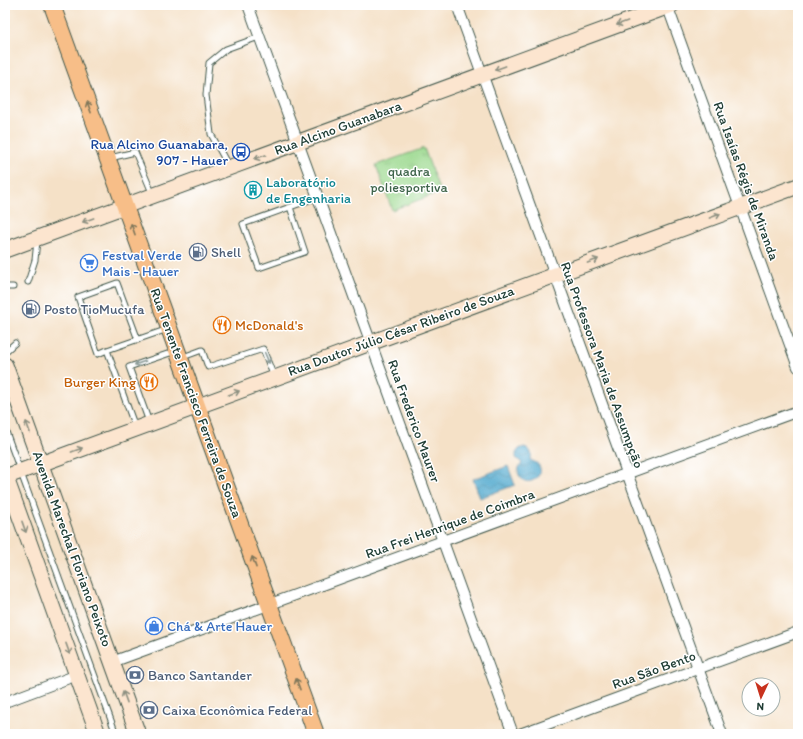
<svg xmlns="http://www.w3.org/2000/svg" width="803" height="739" font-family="Itim,sans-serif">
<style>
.grass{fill:url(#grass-tufts);stroke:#5c8a60}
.water{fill:url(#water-waves);stroke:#387280}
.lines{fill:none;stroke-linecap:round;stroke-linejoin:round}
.lane-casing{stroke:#3f564a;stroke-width:7}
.street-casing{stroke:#3f564a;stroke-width:12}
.secondary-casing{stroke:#3f564a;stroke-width:17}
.primary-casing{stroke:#3f564a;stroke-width:18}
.lane{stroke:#fff;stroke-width:5}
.street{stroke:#fff;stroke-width:10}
.secondary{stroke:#fce5cf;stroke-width:15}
.primary{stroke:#f7be88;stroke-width:16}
.oneway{stroke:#8e9182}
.oneway2{stroke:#80775a}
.oneway3{stroke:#8f9e9a}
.labels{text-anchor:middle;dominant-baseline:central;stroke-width:3;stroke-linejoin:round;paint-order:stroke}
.street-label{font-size:14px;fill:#1f3d34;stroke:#fff}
.transit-label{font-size:14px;fill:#164399;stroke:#fff;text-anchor:end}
.park-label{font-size:14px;fill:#3e644a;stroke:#fff}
.culture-label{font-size:14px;fill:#0d838f;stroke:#fff;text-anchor:start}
.service-label{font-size:14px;fill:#4e5e75;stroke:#fff;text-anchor:start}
.shop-label{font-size:14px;fill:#366cbe;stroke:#fff;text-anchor:start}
.food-label{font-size:14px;fill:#c56008;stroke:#fff;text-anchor:start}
</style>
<defs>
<pattern id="grass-tufts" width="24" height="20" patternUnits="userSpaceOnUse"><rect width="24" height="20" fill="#9ad88c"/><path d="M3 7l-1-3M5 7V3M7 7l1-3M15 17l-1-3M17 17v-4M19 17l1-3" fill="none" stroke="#84ba79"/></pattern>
<pattern id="water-waves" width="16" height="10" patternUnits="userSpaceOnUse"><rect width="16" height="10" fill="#50a8cd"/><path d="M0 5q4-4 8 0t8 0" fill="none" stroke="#428aa7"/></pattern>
</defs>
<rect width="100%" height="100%" fill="#fff"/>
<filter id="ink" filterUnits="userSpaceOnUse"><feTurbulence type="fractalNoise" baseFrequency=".025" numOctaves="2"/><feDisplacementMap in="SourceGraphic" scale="8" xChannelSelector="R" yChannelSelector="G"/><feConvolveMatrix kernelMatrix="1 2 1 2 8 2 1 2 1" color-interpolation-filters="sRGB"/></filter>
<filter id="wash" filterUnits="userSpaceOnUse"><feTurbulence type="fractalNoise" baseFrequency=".012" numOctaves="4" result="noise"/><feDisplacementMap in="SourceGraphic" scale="16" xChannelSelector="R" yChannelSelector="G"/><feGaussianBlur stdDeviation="0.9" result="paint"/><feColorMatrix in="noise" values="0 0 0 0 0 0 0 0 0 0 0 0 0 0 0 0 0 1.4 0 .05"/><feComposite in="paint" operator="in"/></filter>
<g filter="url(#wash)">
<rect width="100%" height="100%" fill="#f5e1c7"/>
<path class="grass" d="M 424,148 L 440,192 L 392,210 L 376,165 Z"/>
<path class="water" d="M 524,447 C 531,449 533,454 530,460 C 555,467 528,494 519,475 C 517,471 519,467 522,463 L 516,458 L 516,453 L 519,449 Z
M 508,466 L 515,485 L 480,498 L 473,479 Z"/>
</g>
<g filter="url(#ink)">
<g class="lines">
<defs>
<path id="lane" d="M 110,158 L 135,152 L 153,195
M 229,167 L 211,134 L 206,95 L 209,63 L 226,49 L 259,37
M 290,207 L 305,252 L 259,268 L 243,224 L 318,197
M 28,282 L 35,260 L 37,241
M 5,287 L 13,287
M 107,350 L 98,354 L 78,297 L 117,283 L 138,340
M 5,352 L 15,343
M 183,357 L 202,350 L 208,367 L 263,349 L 274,377
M 149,422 L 129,367 L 176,351
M 135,427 L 107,350 L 168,329
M 5,429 L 116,734"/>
<path id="street" d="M 248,5 L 513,734
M 457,5 L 722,734
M 667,5 L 798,367
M 112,662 L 798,411
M 5,702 L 77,675
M 520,734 L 798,632"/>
<path id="secondary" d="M 5,250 L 672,5
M 5,365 L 138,734
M 5,475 L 98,734
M 5,477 L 798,186"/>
<path id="primary" d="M 52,5 L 316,734"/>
</defs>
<use href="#lane" class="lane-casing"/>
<use href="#street" class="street-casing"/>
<use href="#secondary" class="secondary-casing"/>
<use href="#primary" class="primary-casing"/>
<use href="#lane" class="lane"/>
<use href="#street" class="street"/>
<use href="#secondary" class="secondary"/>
<use href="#primary" class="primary"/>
</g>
<defs><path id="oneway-shaft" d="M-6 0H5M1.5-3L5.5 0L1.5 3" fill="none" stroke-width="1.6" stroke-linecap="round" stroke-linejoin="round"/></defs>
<g class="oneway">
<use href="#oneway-shaft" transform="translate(622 23) rotate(160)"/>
<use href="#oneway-shaft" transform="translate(500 68) rotate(160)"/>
<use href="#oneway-shaft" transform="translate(260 157) rotate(160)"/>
<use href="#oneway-shaft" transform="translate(715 216) rotate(-20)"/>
<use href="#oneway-shaft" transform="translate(88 220) rotate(160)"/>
<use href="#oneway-shaft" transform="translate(593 261) rotate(-20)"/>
<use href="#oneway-shaft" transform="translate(234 393) rotate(-20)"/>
<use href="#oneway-shaft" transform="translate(28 427) rotate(-110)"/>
<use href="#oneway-shaft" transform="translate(77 450) rotate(-20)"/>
<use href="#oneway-shaft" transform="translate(24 527) rotate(70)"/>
<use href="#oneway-shaft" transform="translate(68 649) rotate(70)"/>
<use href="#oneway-shaft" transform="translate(125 697) rotate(-110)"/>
</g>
<g class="oneway2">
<use href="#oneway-shaft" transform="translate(89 107) rotate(-110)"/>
<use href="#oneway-shaft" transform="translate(133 229) rotate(-110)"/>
<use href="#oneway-shaft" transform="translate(254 562) rotate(-110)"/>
<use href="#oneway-shaft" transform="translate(298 684) rotate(-110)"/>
</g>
<g class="oneway3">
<use href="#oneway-shaft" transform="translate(267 358) rotate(67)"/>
<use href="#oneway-shaft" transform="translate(140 363) rotate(161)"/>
</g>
</g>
<defs>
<symbol id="bus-ring" viewBox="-11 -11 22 22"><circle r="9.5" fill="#fff" stroke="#1a4fb4" stroke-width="1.5"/><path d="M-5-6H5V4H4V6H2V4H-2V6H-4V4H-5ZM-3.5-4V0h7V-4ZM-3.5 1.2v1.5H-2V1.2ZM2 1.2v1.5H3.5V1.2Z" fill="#1a4fb4"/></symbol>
<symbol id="building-ring" viewBox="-11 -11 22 22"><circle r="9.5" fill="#fff" stroke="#0f9aa8" stroke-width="1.5"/><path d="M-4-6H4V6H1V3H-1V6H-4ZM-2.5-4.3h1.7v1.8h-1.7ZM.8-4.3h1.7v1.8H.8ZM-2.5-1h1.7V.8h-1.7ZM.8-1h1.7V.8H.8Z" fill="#0f9aa8"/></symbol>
<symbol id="fuel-ring" viewBox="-11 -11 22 22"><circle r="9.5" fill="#fff" stroke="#5c6f8a" stroke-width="1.5"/><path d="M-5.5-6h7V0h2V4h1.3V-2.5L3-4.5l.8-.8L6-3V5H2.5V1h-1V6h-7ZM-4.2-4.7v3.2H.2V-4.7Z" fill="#5c6f8a"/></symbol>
<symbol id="supermarket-ring" viewBox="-11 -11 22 22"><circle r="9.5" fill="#fff" stroke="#3f7fe0" stroke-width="1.5"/><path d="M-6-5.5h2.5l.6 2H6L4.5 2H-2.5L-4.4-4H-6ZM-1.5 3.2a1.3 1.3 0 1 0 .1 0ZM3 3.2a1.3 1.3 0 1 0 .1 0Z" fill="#3f7fe0"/></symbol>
<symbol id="restaurant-ring" viewBox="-11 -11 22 22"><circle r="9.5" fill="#fff" stroke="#e8710a" stroke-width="1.5"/><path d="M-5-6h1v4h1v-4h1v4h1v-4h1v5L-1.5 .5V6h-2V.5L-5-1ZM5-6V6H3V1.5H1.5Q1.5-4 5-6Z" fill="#e8710a"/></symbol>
<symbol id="shop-ring" viewBox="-11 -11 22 22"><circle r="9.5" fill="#fff" stroke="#3f7fe0" stroke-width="1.5"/><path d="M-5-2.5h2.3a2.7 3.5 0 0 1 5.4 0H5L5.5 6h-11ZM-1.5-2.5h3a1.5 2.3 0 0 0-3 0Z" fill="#3f7fe0"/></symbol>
<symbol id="bank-ring" viewBox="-11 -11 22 22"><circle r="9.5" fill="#fff" stroke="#5c6f8a" stroke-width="1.5"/><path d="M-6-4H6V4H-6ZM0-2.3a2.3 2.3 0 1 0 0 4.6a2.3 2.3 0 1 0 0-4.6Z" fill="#5c6f8a"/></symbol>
</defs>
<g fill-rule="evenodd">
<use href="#bus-ring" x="231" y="142" width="20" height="20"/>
<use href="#building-ring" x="243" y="180" width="20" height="20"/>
<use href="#fuel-ring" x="188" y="242" width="20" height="20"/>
<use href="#supermarket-ring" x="79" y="253" width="20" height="20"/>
<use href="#fuel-ring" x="21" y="299" width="20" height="20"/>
<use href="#restaurant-ring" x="212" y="315" width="20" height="20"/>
<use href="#restaurant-ring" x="139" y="372" width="20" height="20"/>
<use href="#shop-ring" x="144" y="616" width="20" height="20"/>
<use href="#bank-ring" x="125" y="665" width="20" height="20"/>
<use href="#bank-ring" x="139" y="700" width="20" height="20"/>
</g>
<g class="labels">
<g class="street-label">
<text transform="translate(338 128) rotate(-20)">Rua Alcino Guanabara</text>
<text transform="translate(746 181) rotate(70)">Rua Isaías Régis de Miranda</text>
<text transform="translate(401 331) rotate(-20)">Rua Doutor Júlio César Ribeiro de Souza</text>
<text transform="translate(602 365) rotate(70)">Rua Professora Maria de Assumpção</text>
<text transform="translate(196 403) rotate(70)">Rua Tenente Francisco Ferreira de Souza</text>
<text transform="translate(414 421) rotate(70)">Rua Frederico Maurer</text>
<text transform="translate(450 524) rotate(-20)">Rua Frei Henrique de Coimbra</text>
<text transform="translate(72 549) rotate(70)">Avenida Marechal Floriano Peixoto</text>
<text transform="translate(654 670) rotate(-20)">Rua São Bento</text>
</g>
<g class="transit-label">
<text x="228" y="144">Rua Alcino Guanabara,<tspan x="228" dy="16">907 - Hauer</tspan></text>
</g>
<g class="park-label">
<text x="409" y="171">quadra<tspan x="409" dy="16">poliesportiva</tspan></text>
</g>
<g class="culture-label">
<text x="266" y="182">Laboratório<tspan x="266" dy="16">de Engenharia</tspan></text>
</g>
<g class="service-label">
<text x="211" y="252">Shell</text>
<text x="44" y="309">Posto TioMucufa</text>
<text x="148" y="675">Banco Santander</text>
<text x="162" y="710">Caixa Econômica Federal</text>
</g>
<g class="shop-label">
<text x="102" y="255">Festval Verde<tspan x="102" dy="16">Mais - Hauer</tspan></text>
<text x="167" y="626">Chá &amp; Arte Hauer</text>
</g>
<g class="food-label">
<text x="235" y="325">McDonald's</text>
<text x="136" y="382" text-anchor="end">Burger King</text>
</g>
</g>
<rect width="803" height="739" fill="none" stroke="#fff" stroke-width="20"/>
<g transform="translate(761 697) rotate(184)"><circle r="19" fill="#ffffff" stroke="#a5b1ae"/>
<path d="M0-3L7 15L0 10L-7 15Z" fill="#c8321e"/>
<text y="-6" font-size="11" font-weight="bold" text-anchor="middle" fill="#1f3d34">N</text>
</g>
</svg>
